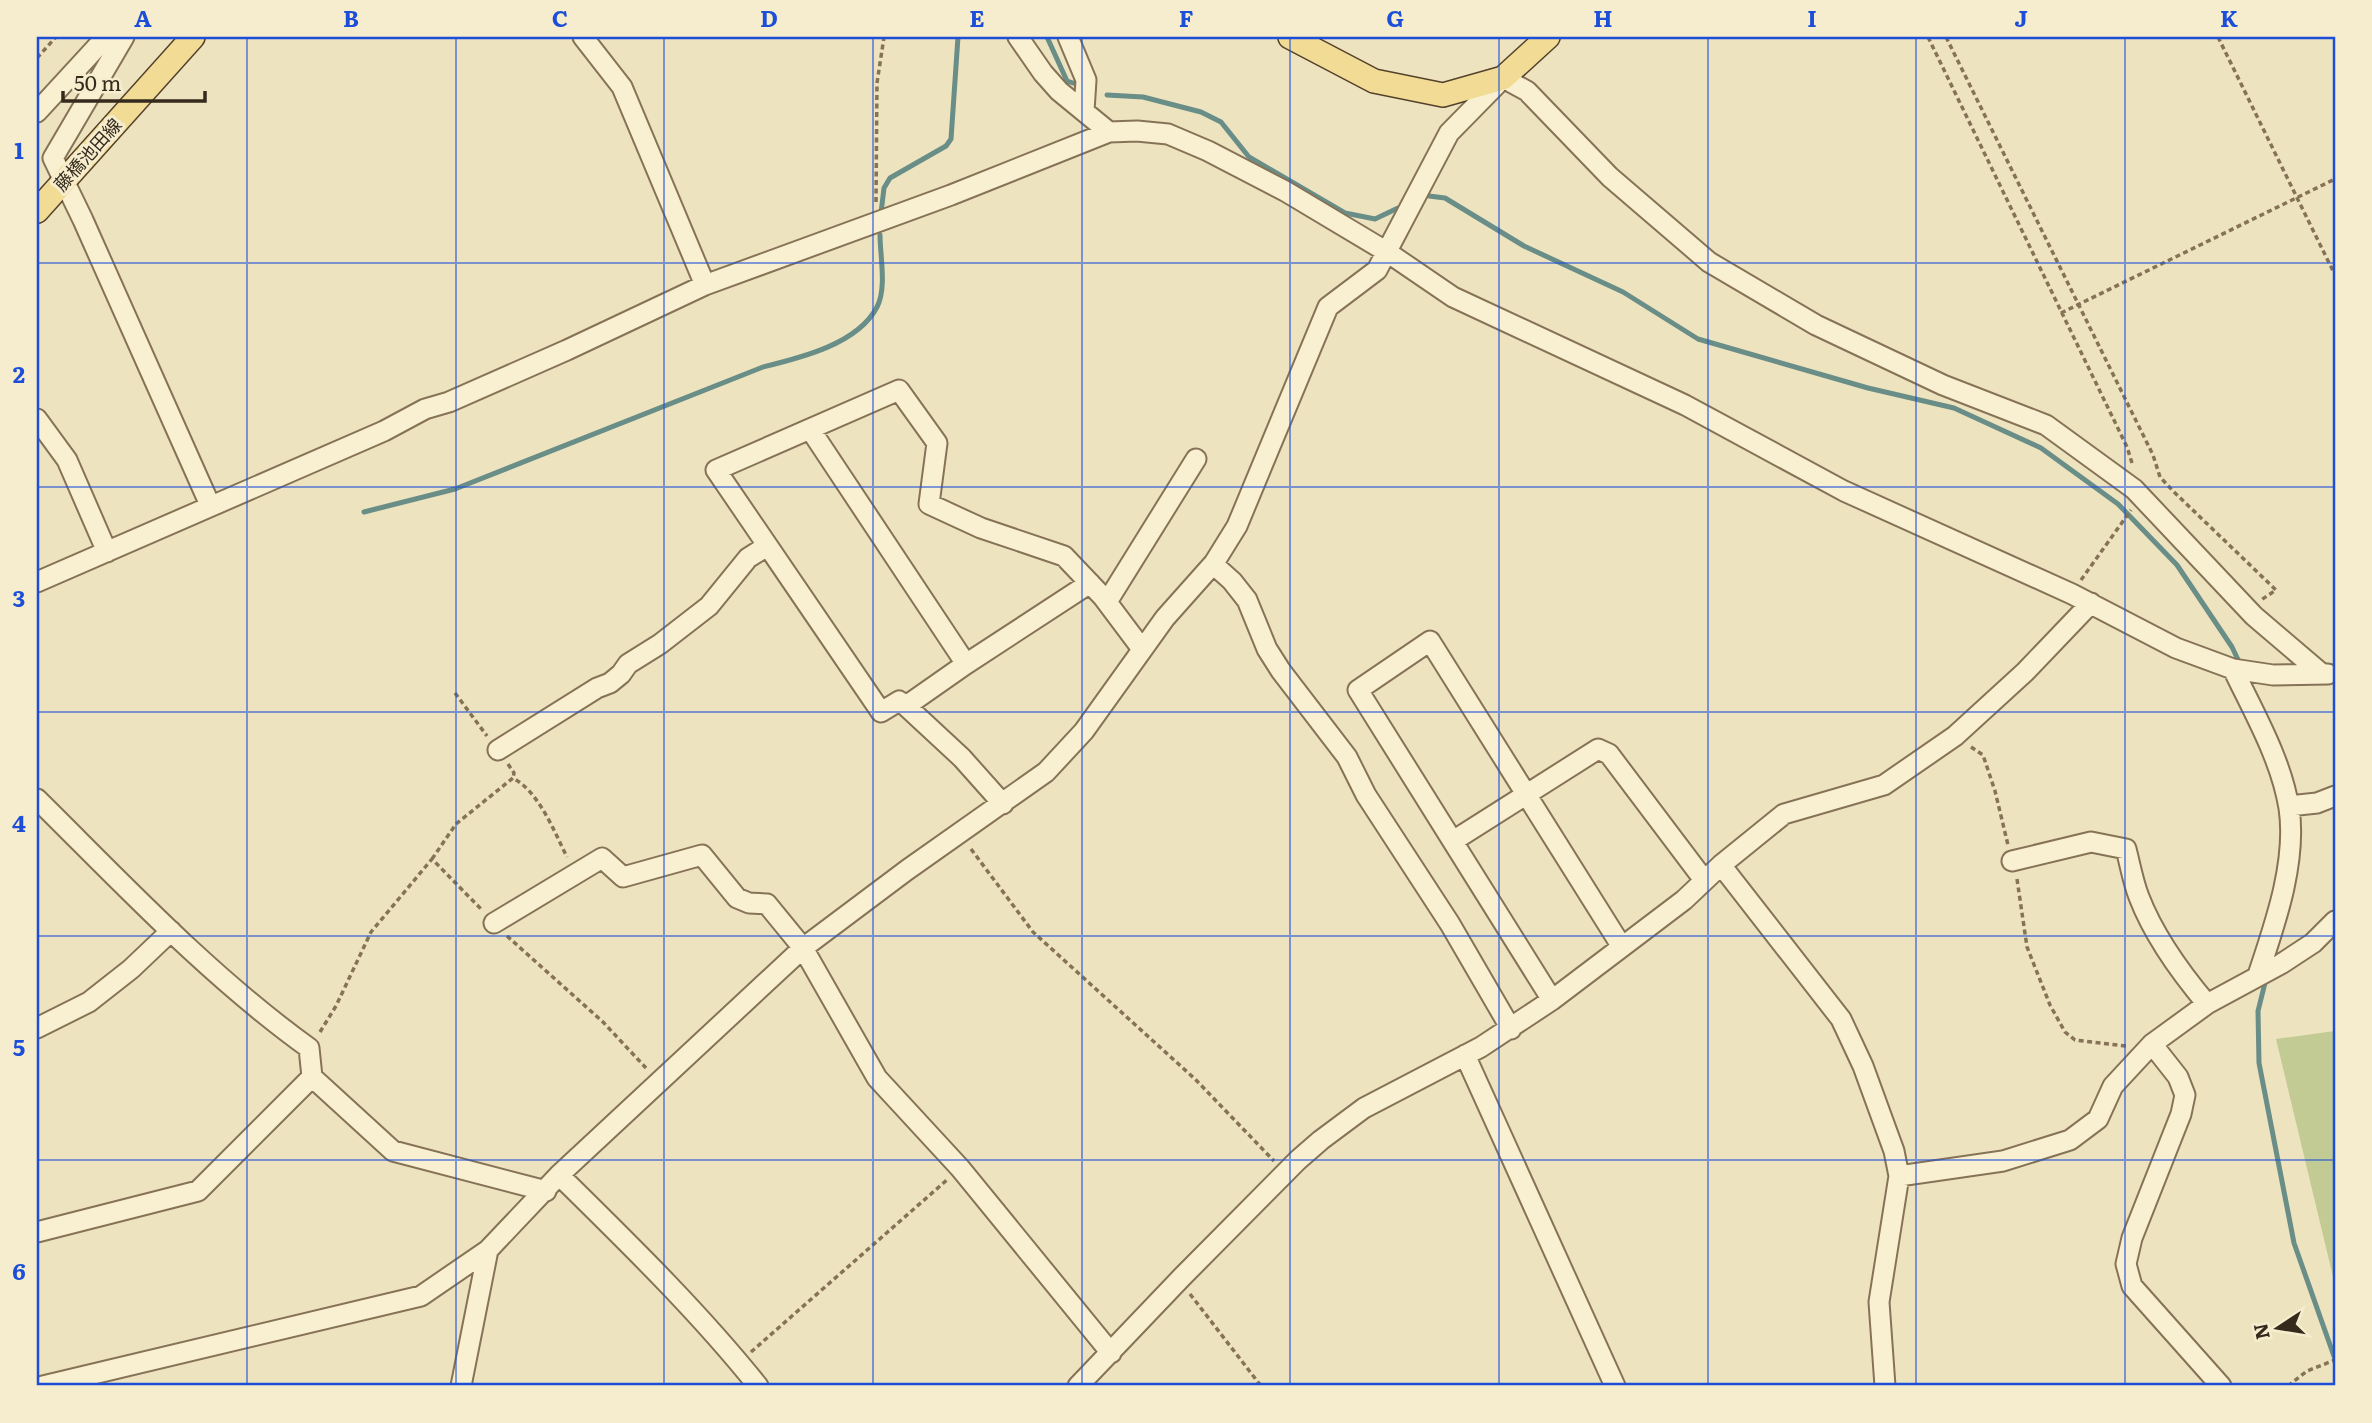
<svg xmlns="http://www.w3.org/2000/svg" width="2372" height="1423" font-family="Literata,'Noto Sans JP',serif">
<style>
.green{fill:#c1cb93}
.lines{fill:none;stroke-linecap:round;stroke-linejoin:round}
.stream{stroke:#698d87;stroke-width:5}
.minor-casing{stroke:#867357;stroke-width:23}
.major-casing{stroke:#54412c;stroke-width:26}
.path{stroke:#867357;stroke-width:3.5;stroke-dasharray:5 3.5;stroke-linecap:butt}
.minor{stroke:#f9f0d2;stroke-width:19}
.major{stroke:#f2dc95;stroke-width:23}
.grid{fill:none;stroke:#1d4ed8;stroke-width:2;stroke-opacity:0.55}
.labels{text-anchor:middle;dominant-baseline:central;stroke-width:6;stroke-linejoin:round;paint-order:stroke}
.street-label{font-size:18px;fill:#352a1c;stroke:#f5edce}
.neatline{fill:none;stroke:#1d4ed8;stroke-width:2.5}
.grid-label{font-size:23px;text-anchor:middle;font-weight:bold;fill:#1d4ed8}
</style>
<rect width="100%" height="100%" fill="#eee3bf"/>
<path class="green" d="M 2335,1031 L 2335,1285 L 2276,1039 Z"/>
<g class="lines">
<path class="stream" d="M 1047,37 L 1067,81 L 1076,84
M 1107,95 L 1143,97 L 1201,112 L 1221,122 L 1249,157 L 1345,213 L 1375,219 L 1398,208
M 1429,196 L 1445,198 L 1524,246 L 1623,292 L 1698,339 L 1868,388 L 1954,408 L 2041,448 L 2118,504 L 2177,565 L 2232,647 L 2241,666
M 881,213 L 884,188 L 890,178 L 946,146 L 951,139 L 958,37
M 364,512 L 455,489 L 763,367 C 800,358 858,344 877,307 C 887,288 880,256 880,235
M 2266,979 L 2258,1011 L 2259,1063 L 2294,1243 L 2335,1359"/>
<defs>
<path id="minor" d="M 124,37 L 53,158 L 83,220 L 210,505
M 583,37 L 622,87 L 705,285
M 1018,37 L 1043,73 L 1059,91 L 1109,132
M 1068,37 L 1086,80 L 1084,111
M 37,112 L 106,37
M 37,419 L 67,460 L 107,552
M 810,429 L 966,664
M 1213,564 L 1232,581 L 1247,600 L 1267,649 L 1281,671 L 1347,757 L 1366,795 L 1450,924 L 1511,1029
M 37,582 L 384,431 L 425,409 L 449,402 L 567,350 L 705,285 L 951,195 L 1109,132 L 1137,131 L 1168,134 L 1208,151 L 1285,191 L 1387,252 L 1453,297 L 1685,405 L 1844,491 L 2072,594 L 2176,648 L 2233,669 L 2273,675 L 2328,674
M 1107,602 L 1196,459
M 2233,669 C 2254,713 2281,759 2289,808 C 2297,862 2275,924 2258,975
M 906,706 L 966,664 L 1090,583
M 498,750 L 597,688 L 610,683 L 621,674 L 628,664 L 660,644 L 709,606 L 748,558 L 767,546
M 37,799 C 124,885 209,976 309,1048 L 312,1077 L 393,1151 L 546,1191
M 1003,804 L 962,758 L 906,706 L 899,701 L 881,712 L 716,470 L 899,390 L 937,443 L 929,504 L 981,528 L 1064,556 L 1103,597 L 1142,649
M 2289,806 L 2317,803 L 2335,796
M 1453,841 L 1598,749 L 1609,754 L 1704,880
M 2012,861 L 2091,842 L 2126,849 C 2130,864 2133,882 2139,897 C 2154,936 2180,972 2207,1004
M 1721,865 L 1841,1019 L 1863,1066 L 1894,1151 L 1899,1176 L 1879,1302 L 1885,1386
M 494,923 L 602,858 L 623,877 L 702,855 L 737,898 L 749,903 L 767,904 L 803,948 L 877,1078 L 960,1168 L 1111,1353
M 1552,1000 L 1358,690 L 1430,641 L 1622,947
M 37,1028 L 89,1002 L 131,969 L 171,931
M 2152,1044 L 2178,1077 L 2185,1095 L 2181,1114 L 2132,1238 L 2126,1264 L 2132,1286 L 2221,1386
M 1465,1055 L 1615,1386
M 559,1175 C 627,1242 698,1311 758,1386
M 1899,1176 L 2003,1161 L 2070,1140 L 2098,1119 L 2113,1086 L 2152,1044 L 2207,1004 L 2281,964 L 2313,943 L 2335,921
M 37,1232 L 198,1191 L 312,1077
M 43,1386 L 421,1296 L 488,1250 L 559,1175 L 803,948 L 907,870 L 1046,772 L 1084,731 L 1165,618 L 1214,563 L 1237,526 L 1328,307 L 1377,270 L 1449,133 L 1503,78 L 1527,91 L 1610,177 L 1709,262 L 1816,325 L 1943,385 L 2046,425 L 2134,489 L 2254,616 L 2322,674
M 461,1386 L 488,1250
M 1078,1386 L 1182,1277 L 1298,1160 L 1321,1140 L 1364,1108 L 1481,1047 L 1552,1000 L 1684,900 L 1721,865 L 1784,814 L 1884,785 L 1955,736 L 2025,672 L 2091,603"/>
<path id="major" d="M 1290,37 L 1374,81 L 1443,95 L 1503,78 L 1548,37
M 37,211 L 193,37"/>
</defs>
<use href="#minor" class="minor-casing"/>
<use href="#major" class="major-casing"/>
<path class="path" d="M 1928,37 L 2127,447 L 2132,463
M 1946,37 L 2153,455 L 2160,477 L 2173,491 L 2276,590 L 2261,600
M 2218,37 L 2335,275
M 37,58 L 56,37
M 876,202 L 877,83 L 884,37
M 2061,313 L 2335,179
M 2081,580 L 2131,510
M 455,693 L 487,736
M 1971,747 L 1983,755 L 1995,791 L 2008,845
M 508,764 L 514,773 L 513,778
M 971,849 L 1033,932 L 1195,1079 L 1274,1161
M 432,859 L 456,824 L 513,778 C 539,792 554,831 567,857
M 2017,879 L 2027,947 L 2050,1005 L 2065,1032 L 2075,1040 L 2126,1046
M 507,936 L 603,1022 L 646,1068
M 320,1032 L 336,1006 L 371,932 L 432,859 L 482,910
M 1190,1294 L 1261,1386
M 751,1352 L 948,1179
M 2288,1386 L 2307,1371 L 2335,1360"/>
<use href="#minor" class="minor"/>
<use href="#major" class="major"/>
</g>
<path class="grid" d="M 247,37 L 247,1386M 456,37 L 456,1386M 664,37 L 664,1386M 873,37 L 873,1386M 1082,37 L 1082,1386M 1290,37 L 1290,1386M 1499,37 L 1499,1386M 1708,37 L 1708,1386M 1916,37 L 1916,1386M 2125,37 L 2125,1386M 37,263 L 2335,263M 37,487 L 2335,487M 37,712 L 2335,712M 37,936 L 2335,936M 37,1160 L 2335,1160"/>
<g class="labels">
<g class="street-label">
<text transform="translate(87 154) rotate(-48)">藤橋池田線</text>
</g>
</g>
<rect width="2372" height="1423" fill="none" stroke="#f5edce" stroke-width="77"/>
<g transform="translate(2278 1328) rotate(258)" stroke="#f5edce" stroke-width="5" paint-order="stroke">
<path d="M0-5L12 26L0 18L-12 26Z" fill="#352a1c"/>
<text y="-10" font-size="19" font-weight="bold" text-anchor="middle" fill="#352a1c">N</text>
</g>
<path d="M63 91v10h142v-10" fill="none" stroke="#352a1c" stroke-width="3.5"/>
<text x="74" y="91" font-size="21" fill="#352a1c" stroke="#f5edce" stroke-width="5" paint-order="stroke">50 m</text>
<rect x="38" y="38" width="2296" height="1346" class="neatline"/>
<g class="grid-label">
<text x="143" y="27">A</text>
<text x="351" y="27">B</text>
<text x="560" y="27">C</text>
<text x="769" y="27">D</text>
<text x="977" y="27">E</text>
<text x="1186" y="27">F</text>
<text x="1395" y="27">G</text>
<text x="1603" y="27">H</text>
<text x="1812" y="27">I</text>
<text x="2021" y="27">J</text>
<text x="2229" y="27">K</text>
<text x="19" y="159">1</text>
<text x="19" y="383">2</text>
<text x="19" y="607">3</text>
<text x="19" y="832">4</text>
<text x="19" y="1056">5</text>
<text x="19" y="1280">6</text>
</g>
</svg>
